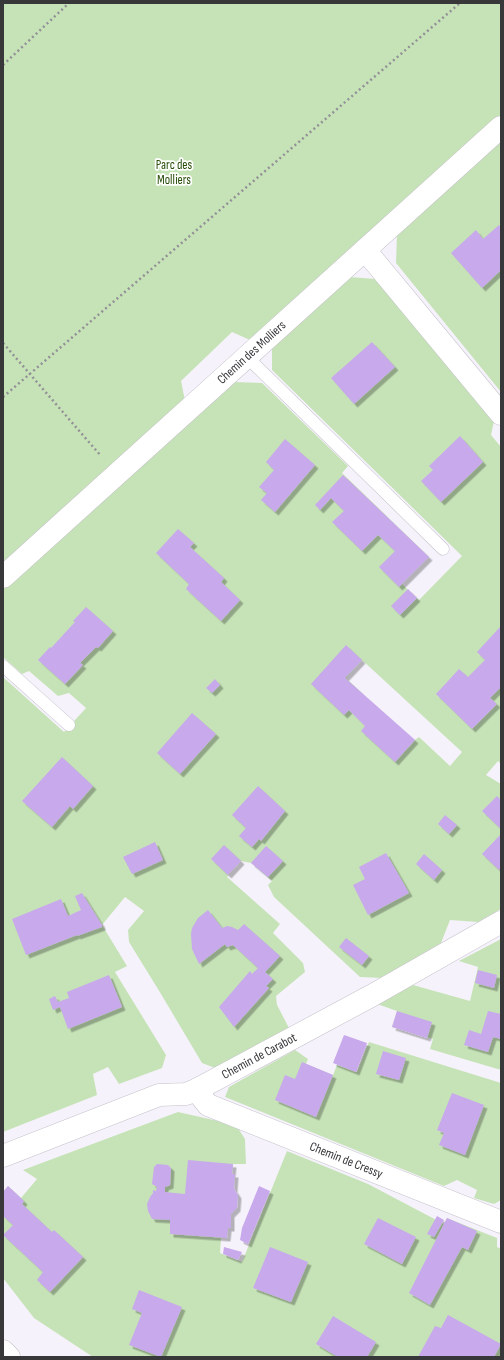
<svg xmlns="http://www.w3.org/2000/svg" width="504" height="1360" font-family="'Sofia Sans Condensed',sans-serif">
<style>
.green{fill:#c6e3b7;fill-rule:evenodd}
.building{fill:#c7a9ec;filter:url(#shadow)}
.lines{fill:none;stroke-linecap:round;stroke-linejoin:round}
.service-casing{stroke:#c4c1c9;stroke-width:13}
.minor-casing{stroke:#c4c1c9;stroke-width:23}
.secondary-casing{stroke:#c4c1c9;stroke-width:23}
.path{stroke:#939197;stroke-width:2.5;stroke-dasharray:2 3;stroke-linecap:butt}
.service{stroke:#fff;stroke-width:12}
.minor{stroke:#fff;stroke-width:22}
.secondary{stroke:#fff;stroke-width:22}
.labels{text-anchor:middle;dominant-baseline:central;stroke-width:3.5;stroke-linejoin:round;paint-order:stroke}
.park-label{font-size:13px;fill:#274d09;stroke:#fff}
.street-label{font-size:13px;fill:#38373a;stroke:#fff}
</style>
<defs>
<filter id="shadow"><feDropShadow dx="3.5" dy="3.5" stdDeviation="0" flood-color="#0004"/></filter>
</defs>
<rect width="100%" height="100%" fill="#f6f2fb"/>
<path class="green" d="M 3,3 L 501,3 L 501,117 L 250,340 L 232,332 L 181,381 L 185,401 L 3,564 Z
M 501,141 L 501,392 L 396,263 L 397,234 Z
M 349,277 L 376,279 L 494,421 L 491,435 L 501,447 L 501,764 L 498,761 L 486,775 L 501,784 L 501,909 L 478,922 L 450,920 L 441,943 L 383,978 L 360,977 L 274,897 L 268,885 L 272,881 L 251,863 L 241,861 L 227,877 L 280,924 L 273,933 L 303,963 L 305,972 L 276,996 L 277,1005 L 289,1028 L 215,1068 L 202,1063 L 161,994 L 129,942 L 128,930 L 144,911 L 125,897 L 102,925 L 127,966 L 115,972 L 166,1055 L 162,1068 L 119,1084 L 108,1067 L 93,1074 L 97,1095 L 3,1132 L 3,677 L 64,732 L 86,708 L 69,693 L 58,696 L 29,671 L 22,674 L 3,657 L 3,589 L 233,382 L 262,383 L 348,466 L 342,473 L 429,557 L 402,584 L 419,600 L 462,556 L 272,370 L 272,347 ZM 362,660 L 462,752 L 450,766 L 419,737 L 415,740 L 365,726 L 349,710 L 363,694 L 346,678 Z
M 501,939 L 501,1070 L 430,1049 L 433,1039 L 392,1027 L 397,1011 L 377,1004 L 413,985 L 470,1001 L 478,967 L 459,961 Z
M 369,1042 L 501,1083 L 501,1200 L 494,1204 L 474,1198 L 477,1190 L 457,1180 L 444,1186 L 225,1097 L 229,1087 L 295,1050 L 308,1059 L 306,1064 L 333,1075 L 337,1065 L 357,1072 Z
M 178,1112 L 236,1125 L 245,1139 L 246,1164 L 233,1164 L 232,1174 L 235,1174 L 234,1189 L 237,1208 L 231,1214 L 231,1228 L 228,1228 L 227,1238 L 221,1238 L 220,1253 L 242,1262 L 287,1151 L 368,1184 L 444,1224 L 447,1218 L 497,1238 L 497,1247 L 501,1249 L 501,1357 L 93,1357 L 34,1318 L 3,1278 L 3,1192 L 8,1186 L 21,1198 L 37,1179 L 23,1170 Z"/>
<path class="building" d="M 499,225 L 501,228 L 501,270 L 482,288 L 451,253 L 476,230 L 483,239 Z
M 372,342 L 395,367 L 354,404 L 331,378 Z
M 460,436 L 483,462 L 441,502 L 421,481 L 433,470 L 429,466 Z
M 285,439 L 315,465 L 275,512 L 261,500 L 267,493 L 259,487 L 274,470 L 266,462 Z
M 343,475 L 429,557 L 399,587 L 379,567 L 395,551 L 378,535 L 362,551 L 332,522 L 344,511 L 331,498 L 320,510 L 315,505 Z
M 178,529 L 194,543 L 190,547 L 224,578 L 221,582 L 240,600 L 221,621 L 186,589 L 189,584 L 156,553 Z
M 408,589 L 417,598 L 400,615 L 391,606 Z
M 86,607 L 113,631 L 98,648 L 96,647 L 80,663 L 83,665 L 65,684 L 38,660 L 50,647 L 51,648 L 75,622 L 73,621 Z
M 500,627 L 501,687 L 490,698 L 497,704 L 472,729 L 436,694 L 459,669 L 468,677 L 485,660 L 477,652 Z
M 346,645 L 362,660 L 345,678 L 415,740 L 395,762 L 361,731 L 365,726 L 349,710 L 344,715 L 311,684 Z
M 215,679 L 220,685 L 212,693 L 206,688 Z
M 192,713 L 216,734 L 180,774 L 157,753 Z
M 62,757 L 93,786 L 73,809 L 70,806 L 52,827 L 22,801 Z
M 258,786 L 285,811 L 261,841 L 259,839 L 252,847 L 239,836 L 246,828 L 232,815 Z
M 497,796 L 501,800 L 501,829 L 482,811 Z
M 445,815 L 457,825 L 449,834 L 438,824 Z
M 501,834 L 501,867 L 499,870 L 482,854 Z
M 155,842 L 163,860 L 132,874 L 123,857 Z
M 224,845 L 241,861 L 228,875 L 211,859 Z
M 266,846 L 283,861 L 268,877 L 251,863 Z
M 386,853 L 409,893 L 368,915 L 353,885 L 365,879 L 359,867 Z
M 424,854 L 442,870 L 434,880 L 416,864 Z
M 82,893 L 102,925 L 102,927 L 77,936 L 77,935 L 26,955 L 12,919 L 61,899 L 68,916 L 81,910 L 75,896 Z
M 208,910 L 222,928 L 227,926 L 232,927 L 238,930 L 244,924 L 280,956 L 265,972 L 273,979 L 266,986 L 269,988 L 234,1027 L 219,1007 L 250,971 L 252,974 L 258,968 L 233,945 L 227,947 L 225,944 L 199,964 L 192,949 L 191,934 L 192,928 L 198,918 Z
M 346,938 L 369,956 L 362,965 L 339,947 Z
M 478,970 L 497,975 L 494,988 L 475,983 Z
M 109,975 L 122,1007 L 68,1029 L 60,1007 L 53,1010 L 49,999 L 55,996 L 58,1002 L 69,998 L 67,992 Z
M 397,1011 L 432,1022 L 427,1038 L 392,1027 Z
M 488,1011 L 501,1014 L 501,1039 L 493,1037 L 488,1052 L 464,1045 L 469,1030 L 481,1034 Z
M 344,1035 L 367,1043 L 356,1072 L 333,1063 Z
M 383,1051 L 406,1058 L 399,1080 L 376,1074 Z
M 302,1062 L 333,1075 L 316,1117 L 275,1100 L 285,1075 L 295,1079 Z
M 452,1093 L 484,1105 L 465,1155 L 439,1145 L 444,1133 L 437,1130 Z
M 188,1160 L 233,1164 L 232,1174 L 235,1174 L 234,1189 L 238,1195 L 237,1208 L 231,1214 L 231,1228 L 228,1228 L 227,1238 L 170,1234 L 170,1220 L 152,1219 L 148,1211 L 147,1204 L 150,1197 L 153,1193 L 153,1190 L 156,1191 L 157,1187 L 152,1184 L 154,1167 L 157,1164 L 168,1165 L 171,1168 L 170,1185 L 165,1187 L 165,1192 L 185,1194 Z
M 8,1186 L 24,1201 L 22,1204 L 52,1232 L 54,1230 L 83,1257 L 50,1292 L 37,1280 L 43,1272 L 3,1235 L 13,1225 L 3,1216 L 3,1192 Z
M 259,1186 L 270,1191 L 248,1244 L 240,1240 L 242,1228 Z
M 437,1216 L 444,1220 L 434,1237 L 427,1234 Z
M 378,1218 L 416,1237 L 402,1264 L 364,1244 Z
M 447,1218 L 477,1231 L 468,1250 L 462,1247 L 430,1305 L 409,1293 Z
M 224,1247 L 242,1252 L 238,1260 L 223,1254 Z
M 270,1247 L 308,1262 L 291,1302 L 253,1288 Z
M 139,1290 L 182,1307 L 161,1357 L 129,1345 L 142,1313 L 132,1309 Z
M 448,1315 L 501,1344 L 494,1357 L 418,1357 L 435,1326 L 441,1328 Z
M 333,1316 L 376,1342 L 367,1357 L 338,1357 L 316,1344 Z"/>
<g class="lines">
<defs>
<path id="service" d="M 247,357 L 443,549
M 3,666 L 69,725"/>
<g id="minor">
<path d="M 365,250 L 501,414"/>
<path id="s1" d="M 3,577 L 501,127"/>
<path id="s2" d="M 196,1090 L 208,1105 L 501,1222"/>
<path id="s3" d="M 3,1156 L 159,1095 L 186,1094 L 196,1090 L 371,996 L 501,922"/>
</g>
<path id="secondary" d="M 3,1351 L 9,1357"/>
</defs>
<use href="#service" class="service-casing"/>
<use href="#minor" class="minor-casing"/>
<use href="#secondary" class="secondary-casing"/>
<path class="path" d="M 3,65 L 69,3
M 3,343 L 101,456
M 3,397 L 460,3"/>
<use href="#service" class="service"/>
<use href="#minor" class="minor"/>
<use href="#secondary" class="secondary"/>
</g>
<g class="labels">
<g class="park-label">
<text x="174" y="165">Parc des<tspan x="174" dy="15">Molliers</tspan></text>
</g>
<g class="street-label">
<text stroke="none"><textPath href="#s1" startOffset="335">Chemin des Molliers</textPath></text>
<text stroke="none"><textPath href="#s3" startOffset="277">Chemin de Carabot</textPath></text>
<text stroke="none"><textPath href="#s2" startOffset="168">Chemin de Cressy</textPath></text>
</g>
</g>
<rect width="504" height="1360" fill="none" stroke="#38373a" stroke-width="8"/>
</svg>
